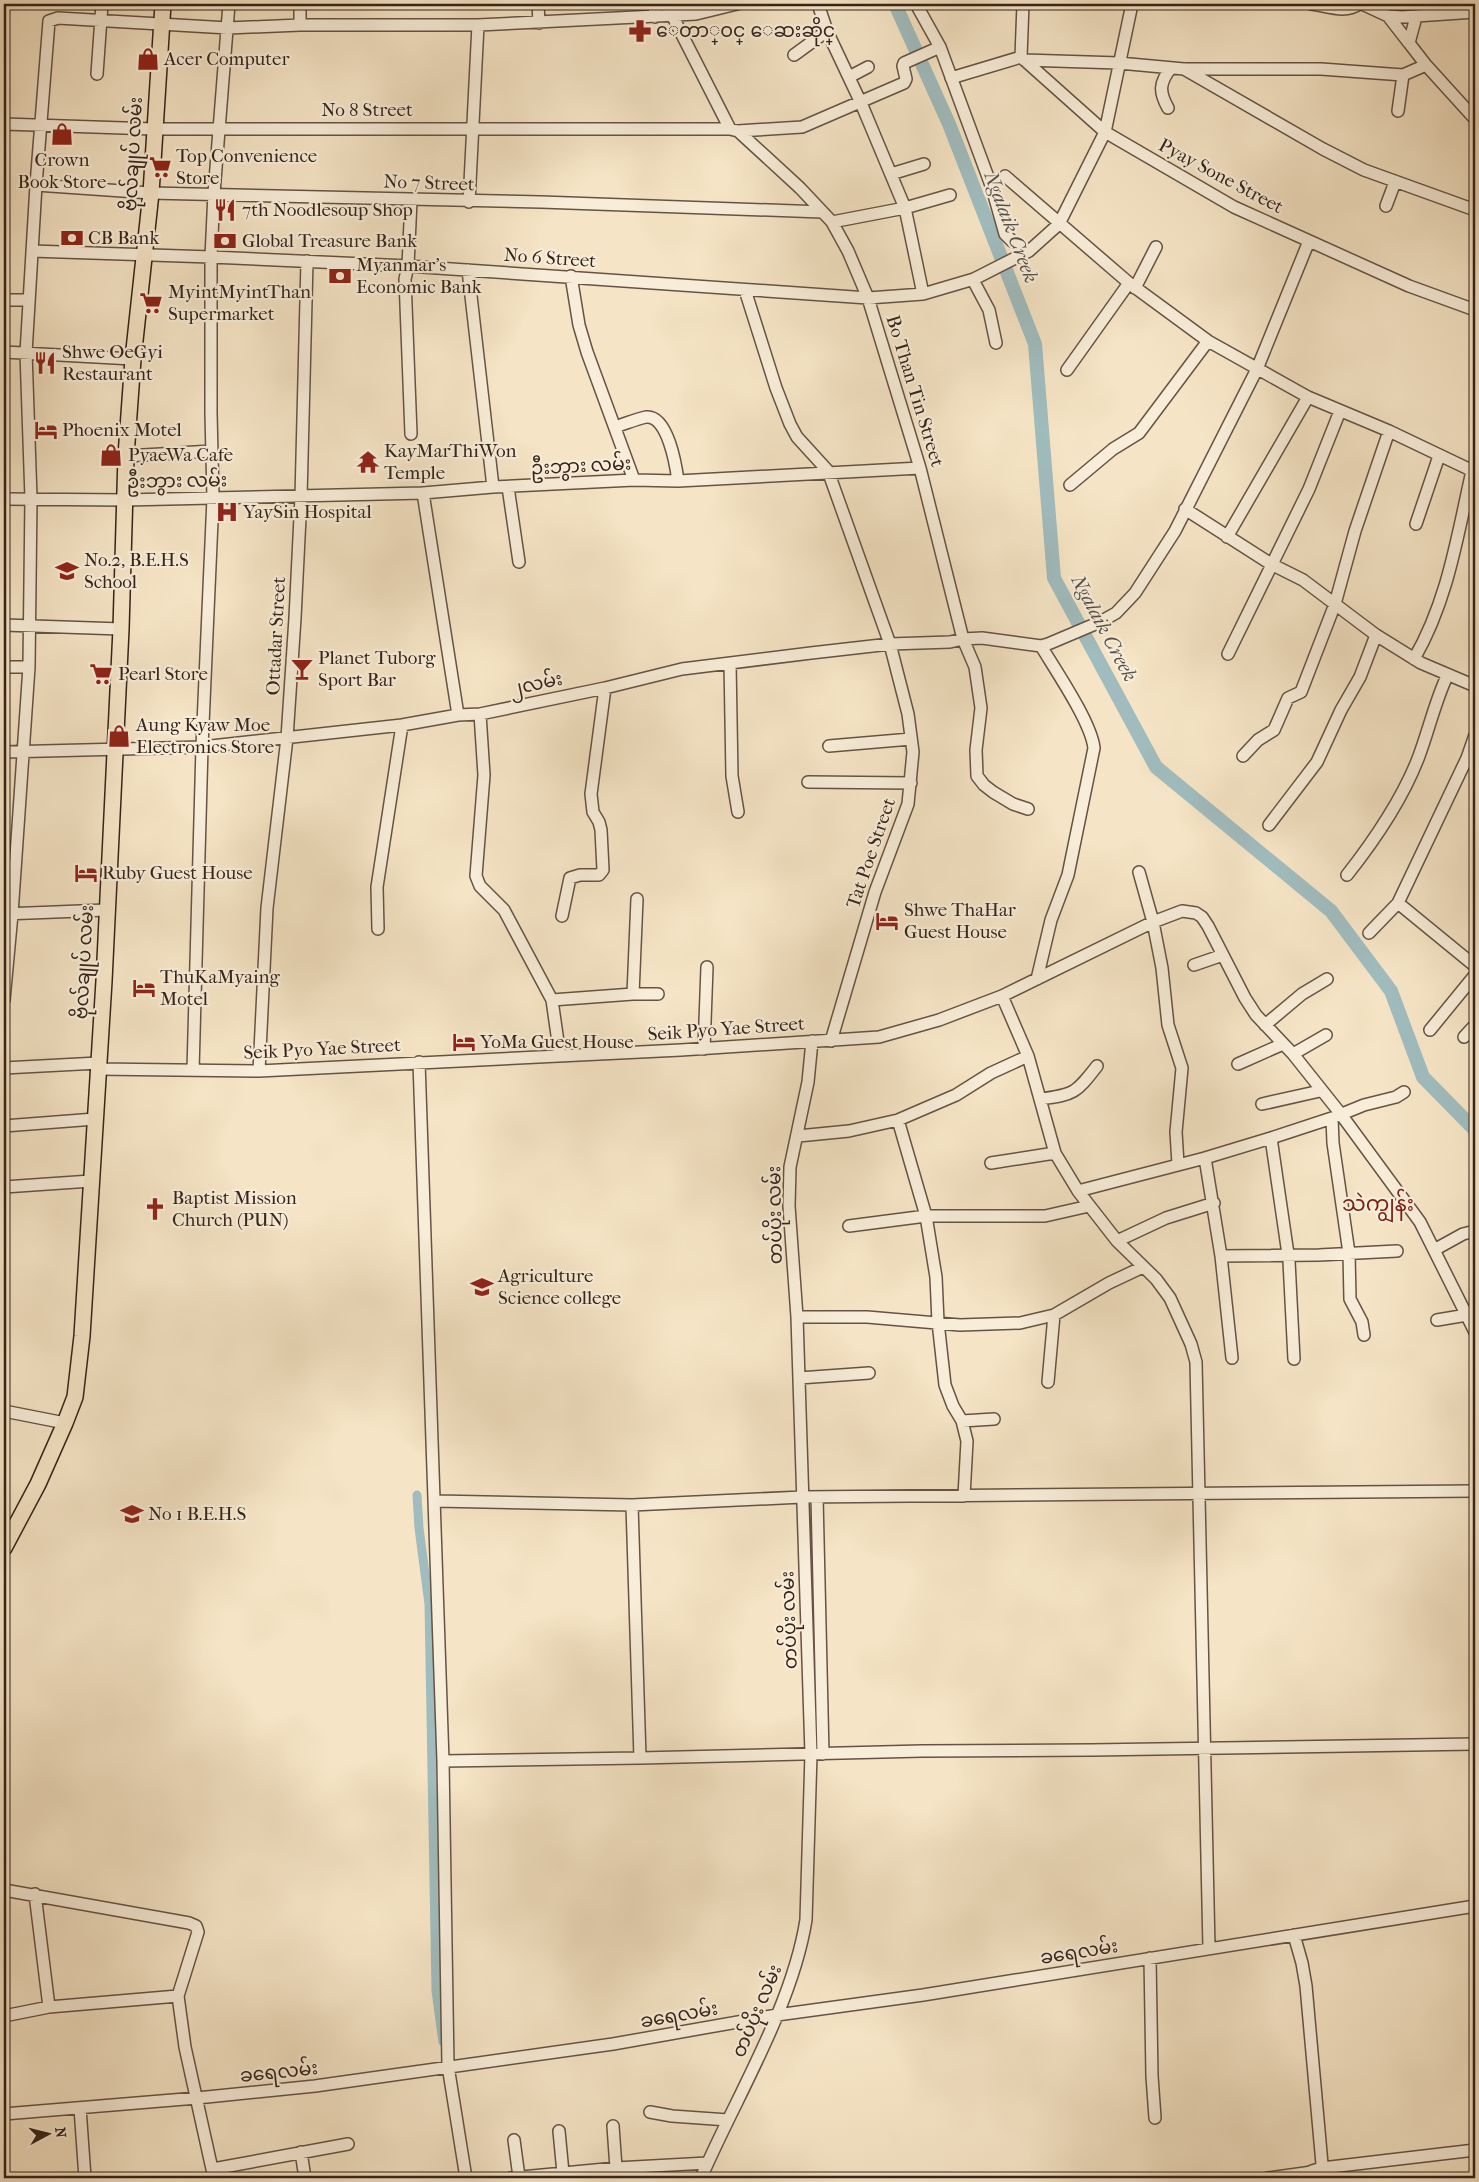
<svg xmlns="http://www.w3.org/2000/svg" width="1479" height="2182" font-family="'IM FELL French Canon','Noto Sans Myanmar',serif">
<style>
.lines{fill:none;stroke-linecap:round;stroke-linejoin:round}
.canal{stroke:#a0bcbe;stroke-width:9}
.river{stroke:#a0bcbe;stroke-width:14}
.minor-casing{stroke:#655345;stroke-width:14}
.major-casing{stroke:#35231a;stroke-width:18}
.minor{stroke:#f8edd9;stroke-width:11}
.major{stroke:#f5e4c5;stroke-width:15}
.labels{text-anchor:middle;dominant-baseline:central;stroke-width:4.5;stroke-linejoin:round;paint-order:stroke}
.poi-label{font-size:19px;fill:#35231a;stroke:#f8edd9;text-anchor:start}
.street-label{font-size:19px;fill:#35231a;stroke:#f8edd9}
.water-label{font-size:20px;font-style:italic;fill:#55514b;stroke:#f8edd9}
.quarter-label{font-size:21px;fill:#7a1f14;stroke:#f8edd9}
</style>
<rect width="100%" height="100%" fill="#f5e4c5"/>
<filter id="stains"><feTurbulence type="fractalNoise" baseFrequency=".004" numOctaves="4"/><feColorMatrix values="0 0 0 0 .2 0 0 0 0 .09 0 0 0 0 .02 0 0 0 .5 -.17"/></filter>
<radialGradient id="worn" r=".72"><stop offset=".6" stop-color="#630" stop-opacity="0"/><stop offset="1" stop-color="#630" stop-opacity=".3"/></radialGradient>
<g class="lines">
<path class="canal" d="M 417,1495 L 419,1528 L 429,1604 L 436,1991 L 443,2042"/>
<path class="river" d="M 895,4 L 949,124 L 1035,344 L 1054,578 L 1156,767 L 1331,911 L 1391,991 L 1423,1077 L 1475,1130"/>
<defs>
<path id="minor" d="M 538,4 L 539,23
M 654,4 L 655,17
M 818,4 L 827,31 L 861,103 L 905,208 L 923,294
M 916,4 L 940,47 L 992,188 L 1005,234 L 1012,241 L 1029,251
M 1023,4 L 1021,57 L 1105,132 L 1234,207 L 1409,286 L 1475,310
M 1311,4 C 1327,6 1346,14 1359,4
M 1362,4 L 1388,16 L 1402,17 L 1475,12
M 672,15 L 730,129 L 738,131 L 800,188 L 832,222 L 848,251 L 868,298 L 920,468 L 963,639 L 975,667 L 981,708 L 976,750 L 977,776 L 984,785 L 993,792 L 1013,804 L 1028,809
M 1388,16 L 1409,43
M 300,25 L 300,4
M 794,55 L 827,31
M 1024,60 L 1119,63 L 1184,69 L 1323,149 L 1364,170 L 1475,210
M 1426,65 L 1475,119
M 1185,69 L 1321,69 L 1403,75 L 1426,65 L 1409,43 L 1416,17
M 97,74 L 102,4
M 849,77 L 868,67
M 951,78 L 1021,57
M 1168,108 C 1159,92 1159,83 1171,68
M 1398,111 L 1403,75
M 4,124 L 154,129 L 730,129
M 738,131 L 802,127 L 904,83 L 906,79 L 903,66 L 904,63 L 940,47
M 891,174 L 924,164
M 1005,176 L 1129,283 L 1208,341 L 1308,397 L 1389,431 L 1475,472
M 36,185 L 151,193 L 541,202 L 822,212
M 411,200 L 408,266 L 405,279 L 411,434
M 469,202 L 478,25
M 1386,206 L 1395,182
M 832,222 L 905,208 L 950,195
M 32,251 L 211,257 L 408,266 L 868,298 L 923,294 L 974,279 L 1029,251 L 1059,224 L 1105,132 L 1132,4
M 468,270 L 493,487
M 571,276 L 579,325 L 587,352 L 634,480
M 973,280 L 989,310 L 996,343
M 1135,288 L 1156,247
M 745,290 L 776,388 L 790,424 L 797,437 L 828,471 L 890,644 L 908,714 L 913,752 L 908,804 L 875,892 L 831,1041
M 4,300 L 29,300
M 4,352 L 133,359
M 1067,370 L 1129,283
M 615,427 C 625,424 636,419 646,417 C 668,415 676,466 678,481
M 126,456 L 212,451
M 1070,485 L 1113,449 L 1139,433 L 1208,341
M 508,487 L 519,562
M 423,493 L 458,715
M 4,499 L 125,500 L 423,493 L 493,487 L 634,480 L 678,481 L 920,468
M 1185,509 L 1271,564 L 1303,580 L 1376,635 L 1421,663 L 1475,686
M 1416,524 L 1439,456
M 1227,537 L 1308,397
M 4,625 L 121,629
M 1228,654 L 1309,489 L 1340,411
M 1414,659 C 1448,600 1457,537 1472,471
M 730,663 L 732,776 L 738,812
M 4,667 L 29,667
M 480,714 L 484,775 L 476,876 L 480,886 L 504,910 L 552,1000 L 560,1056
M 829,746 L 911,739
M 4,752 L 202,747 L 402,725 L 458,715 L 480,714 L 605,688 L 682,669 L 811,653 L 890,644 L 950,642 L 963,639 L 982,638 L 1041,646 L 1048,644 L 1100,622 L 1116,613 L 1135,593 L 1175,531 L 1257,369 L 1309,241
M 1243,756 L 1258,740 L 1274,730 L 1288,698 L 1301,692 L 1335,604 L 1355,531 L 1389,431
M 808,782 L 911,783
M 1269,825 L 1317,762 L 1341,710 L 1360,677 L 1376,635
M 1139,872 L 1153,922 L 1162,968 L 1168,1025 L 1182,1068 L 1176,1132 L 1178,1164
M 1347,875 C 1374,841 1404,796 1419,756 C 1429,729 1435,702 1447,676
M 1398,903 L 1475,966
M 4,914 L 106,910
M 562,916 L 570,878 L 580,875 L 599,875 L 603,870 L 601,830 L 599,822 L 593,812 L 591,794 L 605,688
M 378,929 L 377,887 L 402,725
M 1369,933 L 1398,903 L 1467,758 L 1475,735
M 1194,965 L 1223,955
M 1037,979 L 1051,920 L 1068,875 L 1094,748 C 1091,722 1056,671 1041,646
M 633,994 L 658,994
M 1002,996 L 1028,1056 L 1055,1153 L 1078,1191 L 1117,1241 L 1156,1279 L 1170,1298 L 1191,1344 L 1196,1362 L 1209,1948
M 4,1000 L 12,914 L 29,667 L 31,498 L 26,353 L 36,185 L 49,21 L 58,18 L 228,28 L 300,25 L 478,25 L 696,14 L 737,4
M 552,1000 L 633,994 L 637,899
M 1265,1025 L 1302,994 L 1327,979
M 1430,1030 L 1475,975
M 1464,1037 L 1475,1025
M 704,1049 L 707,967
M 1293,1054 L 1326,1035
M 419,1062 L 443,1761 L 448,2066 L 466,2178
M 1238,1064 L 1283,1044
M 4,1068 L 98,1063
M 97,1069 L 259,1071 L 681,1050 L 879,1037 L 939,1020 L 1002,996 L 1153,922 L 1182,911 L 1196,913 L 1202,917 L 1208,926 L 1245,998 L 1256,1015 L 1293,1054 L 1340,1113 L 1420,1222 L 1475,1332
M 193,1070 L 202,747 L 213,498 L 211,413 L 211,257 L 214,193 L 229,4
M 259,1071 L 267,908 L 287,738 L 295,618 L 301,497 L 307,261
M 1040,1099 C 1074,1095 1076,1093 1097,1066
M 1262,1104 L 1320,1091
M 1332,1118 L 1333,1143 L 1349,1253 L 1350,1299 L 1362,1322 L 1364,1335
M 898,1120 L 926,1216 L 1045,1216 L 1089,1206
M 4,1126 L 95,1119
M 798,1136 L 849,1131 L 898,1120 L 956,1095 L 991,1073 L 1028,1056
M 1271,1138 L 1289,1261 L 1294,1359
M 991,1163 L 1055,1153
M 4,1187 L 91,1181
M 1078,1191 L 1205,1158
M 849,1226 L 926,1216 L 936,1277 L 938,1322 L 945,1385 L 953,1406 L 962,1421 L 967,1441 L 964,1496
M 1117,1241 L 1166,1218 L 1214,1203
M 1434,1250 L 1463,1234 L 1475,1231
M 1221,1256 L 1319,1255 L 1397,1251
M 797,1317 L 867,1317 L 960,1325 L 1020,1323 L 1054,1315 L 1109,1283 L 1143,1267
M 1437,1320 L 1467,1315
M 1232,1358 L 1221,1256 L 1205,1158 L 1271,1138 L 1332,1118 L 1364,1105 L 1396,1097 L 1404,1092
M 799,1378 L 869,1373
M 1048,1382 L 1054,1315
M 4,1411 L 65,1423
M 962,1421 L 994,1419
M 817,1497 L 823,1754
M 436,1501 L 632,1505 L 802,1497 L 1475,1491
M 632,1505 L 640,1758
M 443,1761 L 640,1758 L 922,1751 L 1092,1750 L 1475,1744
M 4,1890 L 189,1923 L 196,1926 L 198,1932 L 178,1996 L 185,2047 L 214,2178
M 35,1894 L 49,2007
M 1294,1935 L 1302,1963 L 1306,1986 L 1322,2164 L 1322,2168 L 1312,2171 L 1313,2178
M 1150,1958 L 1152,2076 L 1155,2118
M 4,2016 L 49,2007 L 178,1996
M 80,2108 L 85,2178
M 650,2112 L 672,2116 L 728,2120
M 4,2114 L 197,2098 L 315,2086 L 613,2044 L 777,2015 L 923,1995 L 1475,1906
M 613,2126 L 616,2168
M 559,2131 L 563,2173
M 514,2140 L 519,2177
M 301,2152 L 305,2178
M 1322,2168 L 1475,2150
M 213,2169 L 348,2144
M 511,2178 L 616,2168 L 707,2163
M 701,2178 C 736,2097 792,2007 806,1920 L 811,1754 L 797,1317 L 789,1206 L 790,1167 L 808,1082 L 812,1041
M 1268,2178 L 1312,2172"/>
<path id="major" d="M 4,1548 L 38,1484 L 65,1423 L 75,1397 L 82,1336 L 104,981 L 121,629 L 126,456 L 133,359 L 151,193 L 163,4"/>
</defs>
<use href="#minor" class="minor-casing"/>
<use href="#major" class="major-casing"/>
<use href="#minor" class="minor"/>
<use href="#major" class="major"/>
</g>
<defs>
<symbol id="pharmacy-bare" viewBox="-9 -9 18 18"><path d="M-2-6h4v4h4v4h-4v4h-4v-4h-4v-4h4Z" fill="#8f2418" stroke="#f8edd9" stroke-width="2.5" paint-order="stroke"/></symbol>
<symbol id="shop-bare" viewBox="-9 -9 18 18"><path d="M-5-2.5h2.3a2.7 3.5 0 0 1 5.4 0H5L5.5 6h-11ZM-1.5-2.5h3a1.5 2.3 0 0 0-3 0Z" fill="#8f2418" stroke="#f8edd9" stroke-width="2.5" paint-order="stroke"/></symbol>
<symbol id="supermarket-bare" viewBox="-9 -9 18 18"><path d="M-6-5.5h2.5l.6 2H6L4.5 2H-2.5L-4.4-4H-6ZM-1.5 3.2a1.3 1.3 0 1 0 .1 0ZM3 3.2a1.3 1.3 0 1 0 .1 0Z" fill="#8f2418" stroke="#f8edd9" stroke-width="2.5" paint-order="stroke"/></symbol>
<symbol id="restaurant-bare" viewBox="-9 -9 18 18"><path d="M-5-6h1v4h1v-4h1v4h1v-4h1v5L-1.5 .5V6h-2V.5L-5-1ZM5-6V6H3V1.5H1.5Q1.5-4 5-6Z" fill="#8f2418" stroke="#f8edd9" stroke-width="2.5" paint-order="stroke"/></symbol>
<symbol id="bank-bare" viewBox="-9 -9 18 18"><path d="M-6-4H6V4H-6ZM0-2.3a2.3 2.3 0 1 0 0 4.6a2.3 2.3 0 1 0 0-4.6Z" fill="#8f2418" stroke="#f8edd9" stroke-width="2.5" paint-order="stroke"/></symbol>
<symbol id="hotel-bare" viewBox="-9 -9 18 18"><path d="M-6-4.5h1.5V1H6V5H4.5V3h-9V5H-6ZM-4 0a1.8 1.8 0 1 1 3.6 0ZM.5 0V-2.5h3Q6-2.5 6 0Z" fill="#8f2418" stroke="#f8edd9" stroke-width="2.5" paint-order="stroke"/></symbol>
<symbol id="temple-bare" viewBox="-9 -9 18 18"><path d="M0-6L5-2H3V0L6.5 2.5H4V6H1.5V3h-3V6H-4V2.5H-6.5L-3 0V-2H-5Z" fill="#8f2418" stroke="#f8edd9" stroke-width="2.5" paint-order="stroke"/></symbol>
<symbol id="hospital-bare" viewBox="-9 -9 18 18"><path d="M-5-5h3v3.5h4V-5h3V5h-3V1.5h-4V5h-3Z" fill="#8f2418" stroke="#f8edd9" stroke-width="2.5" paint-order="stroke"/></symbol>
<symbol id="school-bare" viewBox="-9 -9 18 18"><path d="M0-5L7-2L0 1L-7-2ZM-4 1L0 2.5L4 1V4Q0 6-4 4Z" fill="#8f2418" stroke="#f8edd9" stroke-width="2.5" paint-order="stroke"/></symbol>
<symbol id="bar-bare" viewBox="-9 -9 18 18"><path d="M-6-5H6L.8 .8V4.5H3.5V6h-7V4.5H-.8V.8Z" fill="#8f2418" stroke="#f8edd9" stroke-width="2.5" paint-order="stroke"/></symbol>
<symbol id="church-bare" viewBox="-9 -9 18 18"><path d="M-1.2-6h2.4v3.5h3.3v2.4h-3.3V6h-2.4V-.1h-3.3v-2.4h3.3Z" fill="#8f2418" stroke="#f8edd9" stroke-width="2.5" paint-order="stroke"/></symbol>
<symbol id="university-bare" viewBox="-9 -9 18 18"><path d="M0-5L7-2L0 1L-7-2ZM-4 1L0 2.5L4 1V4Q0 6-4 4Z" fill="#8f2418" stroke="#f8edd9" stroke-width="2.5" paint-order="stroke"/></symbol>
</defs>
<g fill-rule="evenodd">
<use href="#pharmacy-bare" x="624" y="15" width="32" height="32"/>
<use href="#shop-bare" x="132" y="43" width="32" height="32"/>
<use href="#shop-bare" x="46" y="118" width="32" height="32"/>
<use href="#supermarket-bare" x="144" y="151" width="32" height="32"/>
<use href="#restaurant-bare" x="209" y="194" width="32" height="32"/>
<use href="#bank-bare" x="56" y="222" width="32" height="32"/>
<use href="#bank-bare" x="209" y="225" width="32" height="32"/>
<use href="#bank-bare" x="324" y="260" width="32" height="32"/>
<use href="#supermarket-bare" x="135" y="287" width="32" height="32"/>
<use href="#restaurant-bare" x="29" y="347" width="32" height="32"/>
<use href="#hotel-bare" x="30" y="414" width="32" height="32"/>
<use href="#shop-bare" x="95" y="439" width="32" height="32"/>
<use href="#temple-bare" x="352" y="446" width="32" height="32"/>
<use href="#hospital-bare" x="211" y="496" width="32" height="32"/>
<use href="#school-bare" x="51" y="555" width="32" height="32"/>
<use href="#bar-bare" x="286" y="653" width="32" height="32"/>
<use href="#supermarket-bare" x="85" y="658" width="32" height="32"/>
<use href="#shop-bare" x="103" y="720" width="32" height="32"/>
<use href="#hotel-bare" x="70" y="857" width="32" height="32"/>
<use href="#hotel-bare" x="871" y="905" width="32" height="32"/>
<use href="#hotel-bare" x="128" y="972" width="32" height="32"/>
<use href="#hotel-bare" x="448" y="1026" width="32" height="32"/>
<use href="#church-bare" x="139" y="1193" width="32" height="32"/>
<use href="#university-bare" x="466" y="1271" width="32" height="32"/>
<use href="#school-bare" x="116" y="1498" width="32" height="32"/>
</g>
<g class="labels">
<g class="poi-label">
<text x="656" y="31">ေတာ္ဝင္ ေဆးဆိုင္</text>
<text x="164" y="59">Acer Computer</text>
<text x="176" y="156">Top Convenience<tspan x="176" dy="22">Store</tspan></text>
<text x="62" y="160" text-anchor="middle">Crown<tspan x="62" dy="22">Book Store</tspan></text>
<text x="242" y="210">7th Noodlesoup Shop</text>
<text x="88" y="238">CB Bank</text>
<text x="242" y="241">Global Treasure Bank</text>
<text x="356" y="265">Myanmar's<tspan x="356" dy="22">Economic Bank</tspan></text>
<text x="168" y="292">MyintMyintThan<tspan x="168" dy="22">Supermarket</tspan></text>
<text x="62" y="352">Shwe OeGyi<tspan x="62" dy="22">Restaurant</tspan></text>
<text x="62" y="430">Phoenix Motel</text>
<text x="384" y="451">KayMarThiWon<tspan x="384" dy="22">Temple</tspan></text>
<text x="128" y="455">PyaeWa Cafe</text>
<text x="243" y="512">YaySin Hospital</text>
<text x="84" y="560">No.2, B.E.H.S<tspan x="84" dy="22">School</tspan></text>
<text x="318" y="658">Planet Tuborg<tspan x="318" dy="22">Sport Bar</tspan></text>
<text x="118" y="674">Pearl Store</text>
<text x="136" y="725">Aung Kyaw Moe<tspan x="136" dy="22">Electronics Store</tspan></text>
<text x="102" y="873">Ruby Guest House</text>
<text x="904" y="910">Shwe ThaHar<tspan x="904" dy="22">Guest House</tspan></text>
<text x="160" y="977">ThuKaMyaing<tspan x="160" dy="22">Motel</tspan></text>
<text x="480" y="1042">YoMa Guest House</text>
<text x="172" y="1198">Baptist Mission<tspan x="172" dy="22">Church (PUN)</tspan></text>
<text x="498" y="1276">Agriculture<tspan x="498" dy="22">Science college</tspan></text>
<text x="148" y="1514">No 1 B.E.H.S</text>
</g>
<g class="street-label">
<text x="367" y="110">No 8 Street</text>
<text transform="translate(133 154) rotate(-87)">ဗိုလ်ချုပ် လမ်း</text>
<text transform="translate(1221 176) rotate(28)">Pyay Sone Street</text>
<text transform="translate(429 183) rotate(2)">No 7 Street</text>
<text transform="translate(550 258) rotate(4)">No 6 Street</text>
<text transform="translate(915 391) rotate(73)">Bo Than Tin Street</text>
<text transform="translate(581 466) rotate(-3)">ဦးဘွား လမ်း</text>
<text transform="translate(177 481) rotate(-1)">ဦးဘွား လမ်း</text>
<text transform="translate(276 636) rotate(-87)">Ottadar Street</text>
<text transform="translate(536 684) rotate(-12)">၂လမ်း</text>
<text transform="translate(871 853) rotate(-71)">Tat Poe Street</text>
<text transform="translate(84 962) rotate(-87)">ဗိုလ်ချုပ် လမ်း</text>
<text transform="translate(726 1029) rotate(-4)">Seik Pyo Yae Street</text>
<text transform="translate(322 1049) rotate(-3)">Seik Pyo Yae Street</text>
<text transform="translate(775 1215) rotate(-91)">တပ်ပိုး လမ်း</text>
<text transform="translate(789 1620) rotate(-92)">တပ်ပိုး လမ်း</text>
<text transform="translate(1079 1952) rotate(-9)">ခရေလမ်း</text>
<text transform="translate(757 2011) rotate(-67)">တပ်ပိုး လမ်း</text>
<text transform="translate(679 2015) rotate(-10)">ခရေလမ်း</text>
<text transform="translate(279 2072) rotate(-6)">ခရေလမ်း</text>
</g>
<g class="water-label">
<text transform="translate(1011 227) rotate(69)">Ngalaik Creek</text>
<text transform="translate(1104 628) rotate(62)">Ngalaik Creek</text>
</g>
<g class="quarter-label">
<text x="1378" y="1204">သဲကျွန်း</text>
</g>
</g>
<rect width="1479" height="2182" fill="none" stroke="#f5e4c5" stroke-width="20"/>
<rect x="5" y="5" width="1469" height="2172" fill="none" stroke="#35231a" stroke-width="2.5"/>
<rect x="10" y="10" width="1459" height="2162" fill="none" stroke="#35231a"/>
<g transform="translate(48 2134) rotate(83)" stroke="#f8edd9" stroke-width="4" paint-order="stroke">
<path d="M0-4L9 19L0 12L-9 19Z" fill="#35231a"/>
<text y="-8" font-size="14" font-weight="bold" text-anchor="middle" fill="#35231a">N</text>
</g>
<rect width="100%" height="100%" filter="url(#stains)"/>
<rect width="100%" height="100%" fill="url(#worn)"/>
</svg>
